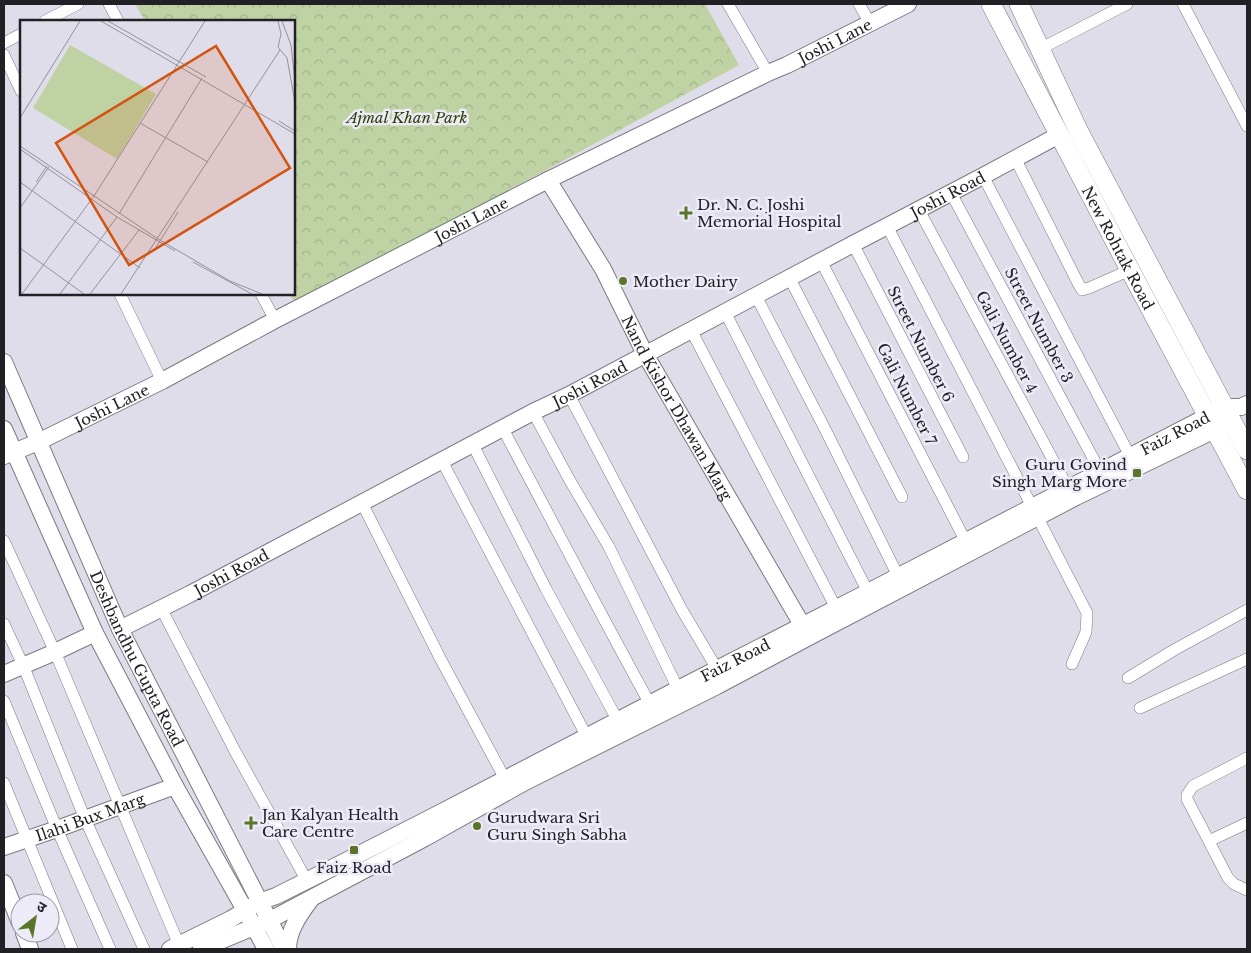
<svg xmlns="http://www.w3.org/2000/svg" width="1251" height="953" font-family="'Libre Baskerville','Noto Sans Devanagari',serif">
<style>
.forest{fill:url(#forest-crowns)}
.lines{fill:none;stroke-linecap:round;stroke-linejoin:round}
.street-casing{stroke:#7b7984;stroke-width:12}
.secondary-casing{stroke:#7b7984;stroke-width:18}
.primary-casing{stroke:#7b7984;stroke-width:20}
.street{stroke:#fff;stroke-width:11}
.secondary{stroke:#fff;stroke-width:16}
.primary{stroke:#fff;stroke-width:19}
.poi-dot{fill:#597529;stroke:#edebf7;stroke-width:2}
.labels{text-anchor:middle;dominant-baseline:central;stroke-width:5;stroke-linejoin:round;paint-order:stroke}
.street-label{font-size:15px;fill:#212025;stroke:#edebf7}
.park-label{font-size:15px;font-style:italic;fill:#2b3e03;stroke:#edebf7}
.poi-label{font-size:15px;fill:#212025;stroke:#edebf7;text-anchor:start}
.inset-road{fill:none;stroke:#94919b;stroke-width:1}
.view{fill:#d4530e;fill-opacity:0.15;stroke:#d4530e;stroke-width:2.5}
.inset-edge{fill:none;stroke:#212025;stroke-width:2.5}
</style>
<defs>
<pattern id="forest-crowns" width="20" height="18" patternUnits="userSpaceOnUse" patternTransform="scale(1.25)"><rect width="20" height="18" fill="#bed2a3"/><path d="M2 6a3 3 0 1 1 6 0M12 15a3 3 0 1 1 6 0" fill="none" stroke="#a3b48c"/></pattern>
</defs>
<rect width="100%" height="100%" fill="#e0ddea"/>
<path class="forest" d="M 135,4 L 705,4 L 739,65 L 296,306 L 290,294 L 294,294 L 294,21 L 145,21 Z"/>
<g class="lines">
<defs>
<path id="street" d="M 109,4 L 118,21
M 728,4 L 768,73
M 859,4 L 870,23
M 1183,4 L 1247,126
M 45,21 L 78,4
M 4,43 L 21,34
M 1040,49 L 1127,4
M 4,55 L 21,91
M 1015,158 L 1079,285 L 1082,290 L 1089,288 L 1130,270
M 983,176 L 1130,456
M 951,193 L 1100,471
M 919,210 L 1068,488
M 887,226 L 1087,613 L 1086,632 L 1072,664
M 853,244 L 963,457
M 821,261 L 966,542
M 789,277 L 902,497
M 120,294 L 162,381
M 261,294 L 275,320
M 756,296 L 827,433 L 898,576
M 725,312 L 868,592
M 691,330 L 836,608
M 569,395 L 682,610 L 717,669
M 533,412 L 569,479 L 609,547 L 678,689
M 503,429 C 552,521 600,613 650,704
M 473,445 L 546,589 L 618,721
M 442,461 L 587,737
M 362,503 L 440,658 L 505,779
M 4,541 L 55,652 L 179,945
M 161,608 L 236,753 L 307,881
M 4,624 L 23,665 L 85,819 L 144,949
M 1128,678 L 1174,650 L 1247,610
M 4,701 L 57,829 L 110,949
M 1140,708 L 1247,659
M 1247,758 L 1193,786 L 1187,795 L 1187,799 L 1228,878 L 1234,884 L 1247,890
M 4,783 L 72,949
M 1209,841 L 1247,823"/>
<g id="secondary">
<path id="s1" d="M 548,180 L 603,269 L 645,354 L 808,635"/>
<path id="s2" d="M 4,362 L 120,629 L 284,949"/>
<path d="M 4,429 L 95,633 L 175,786 L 245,910 L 266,949"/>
<path id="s3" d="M 4,456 L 38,442 L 162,381 L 275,320 L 548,180 L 768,73 L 787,65 L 908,4"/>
<path id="s4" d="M 120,629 L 190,594 L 533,412 L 569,395 L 853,244 L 983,176 L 1059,135"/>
<path d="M 4,674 L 55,652 L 95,633"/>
<path id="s5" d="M 4,847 L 57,829 L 175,786"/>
<path d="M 4,883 L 20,923"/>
<path d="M 24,933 L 30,949"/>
<path id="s6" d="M 170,949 L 231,919 L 259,902 L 276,896 L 338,865 L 436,815 L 678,689 L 868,592 L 1225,407 L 1241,407 L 1247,404"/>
<path d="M 201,949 L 268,921 L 425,838 L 525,782 L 717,686 L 809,637 L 1076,497 L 1225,425"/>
<path d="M 288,949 C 288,930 300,914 311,899"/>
</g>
<g id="primary">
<path id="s7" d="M 991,4 L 1130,270 L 1247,490"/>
<path d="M 1019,4 L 1079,132 L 1247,450"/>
</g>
</defs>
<use href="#street" class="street-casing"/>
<use href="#secondary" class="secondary-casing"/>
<use href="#primary" class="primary-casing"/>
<use href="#street" class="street"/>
<use href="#secondary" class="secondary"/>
<use href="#primary" class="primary"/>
</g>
<g class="poi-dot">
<path d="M683.5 205.5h5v5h5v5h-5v5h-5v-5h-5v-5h5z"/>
<circle cx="623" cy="281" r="5"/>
<rect x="1132" y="468" width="10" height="10" rx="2.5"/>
<path d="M248.5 815.5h5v5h5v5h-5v5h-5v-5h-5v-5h5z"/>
<circle cx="477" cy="826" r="5"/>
<rect x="349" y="845" width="10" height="10" rx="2.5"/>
</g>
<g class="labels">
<g class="street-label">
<text stroke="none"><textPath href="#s3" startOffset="929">Joshi Lane</textPath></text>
<text stroke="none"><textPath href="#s4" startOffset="935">Joshi Road</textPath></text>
<text stroke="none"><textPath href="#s3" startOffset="524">Joshi Lane</textPath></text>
<text stroke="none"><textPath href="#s7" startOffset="275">New Rohtak Road</textPath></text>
<text transform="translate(1039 325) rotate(62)">Street Number 3</text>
<text transform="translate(1007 342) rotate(62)">Gali Number 4</text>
<text transform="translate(921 344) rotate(63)">Street Number 6</text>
<text stroke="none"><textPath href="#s4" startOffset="530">Joshi Road</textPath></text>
<text transform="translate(907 394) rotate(63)">Gali Number 7</text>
<text stroke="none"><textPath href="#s3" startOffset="119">Joshi Lane</textPath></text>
<text stroke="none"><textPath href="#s1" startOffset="262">Nand Kishor Dhawan Marg</textPath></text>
<text stroke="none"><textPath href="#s6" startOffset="1130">Faiz Road</textPath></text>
<text stroke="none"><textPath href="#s4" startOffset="125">Joshi Road</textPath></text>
<text stroke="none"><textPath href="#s2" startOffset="325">Deshbandhu Gupta Road</textPath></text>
<text stroke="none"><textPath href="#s6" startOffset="635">Faiz Road</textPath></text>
<text stroke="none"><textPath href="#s5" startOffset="91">Ilahi Bux Marg</textPath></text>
</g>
<g class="park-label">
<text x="407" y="117">Ajmal Khan Park</text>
</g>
<g class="poi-label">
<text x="697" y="204">Dr. N. C. Joshi<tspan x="697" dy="17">Memorial Hospital</tspan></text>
<text x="633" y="281">Mother Dairy</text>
<text x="1127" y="464" text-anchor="end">Guru Govind<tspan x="1127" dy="17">Singh Marg More</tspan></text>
<text x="262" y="814">Jan Kalyan Health<tspan x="262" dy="17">Care Centre</tspan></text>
<text x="487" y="817">Gurudwara Sri<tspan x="487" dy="17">Guru Singh Sabha</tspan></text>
<text x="354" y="867" text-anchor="middle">Faiz Road</text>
</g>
</g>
<g transform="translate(20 20)">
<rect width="275" height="275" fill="#e0ddea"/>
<path d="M 50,25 L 136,74 L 97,139 L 13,88 Z" fill="#bed2a3"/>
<path class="inset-road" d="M 81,1 L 275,114M 88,1 L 186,57M 258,1 L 261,14 L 258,27 L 267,38 L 275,82M 262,1 L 271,25 L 275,61M 0,98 L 60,1M 259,101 L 275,111M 120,103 L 188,142M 0,126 L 138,219 L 210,261 L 242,274M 0,129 L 97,197 L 155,231M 0,162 L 120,248M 16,162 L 27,146M 0,188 L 29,147M 99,194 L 182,58M 0,228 L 64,274M 135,229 L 158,192M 173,242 L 232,274M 2,274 L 74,176 L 185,1M 40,274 L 97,197M 70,274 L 119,210M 101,274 L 260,30"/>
<path class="view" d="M 196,26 L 270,148 L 109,245 L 36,123 Z"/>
<rect width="275" height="275" class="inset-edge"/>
</g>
<rect width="1251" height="953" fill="none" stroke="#212025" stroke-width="10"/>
<g transform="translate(35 918) rotate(31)"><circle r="24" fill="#edebf7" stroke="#9b9aa3"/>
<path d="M0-4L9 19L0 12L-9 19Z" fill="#597529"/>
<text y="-8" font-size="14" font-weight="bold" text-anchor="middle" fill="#212025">उ</text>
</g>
</svg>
